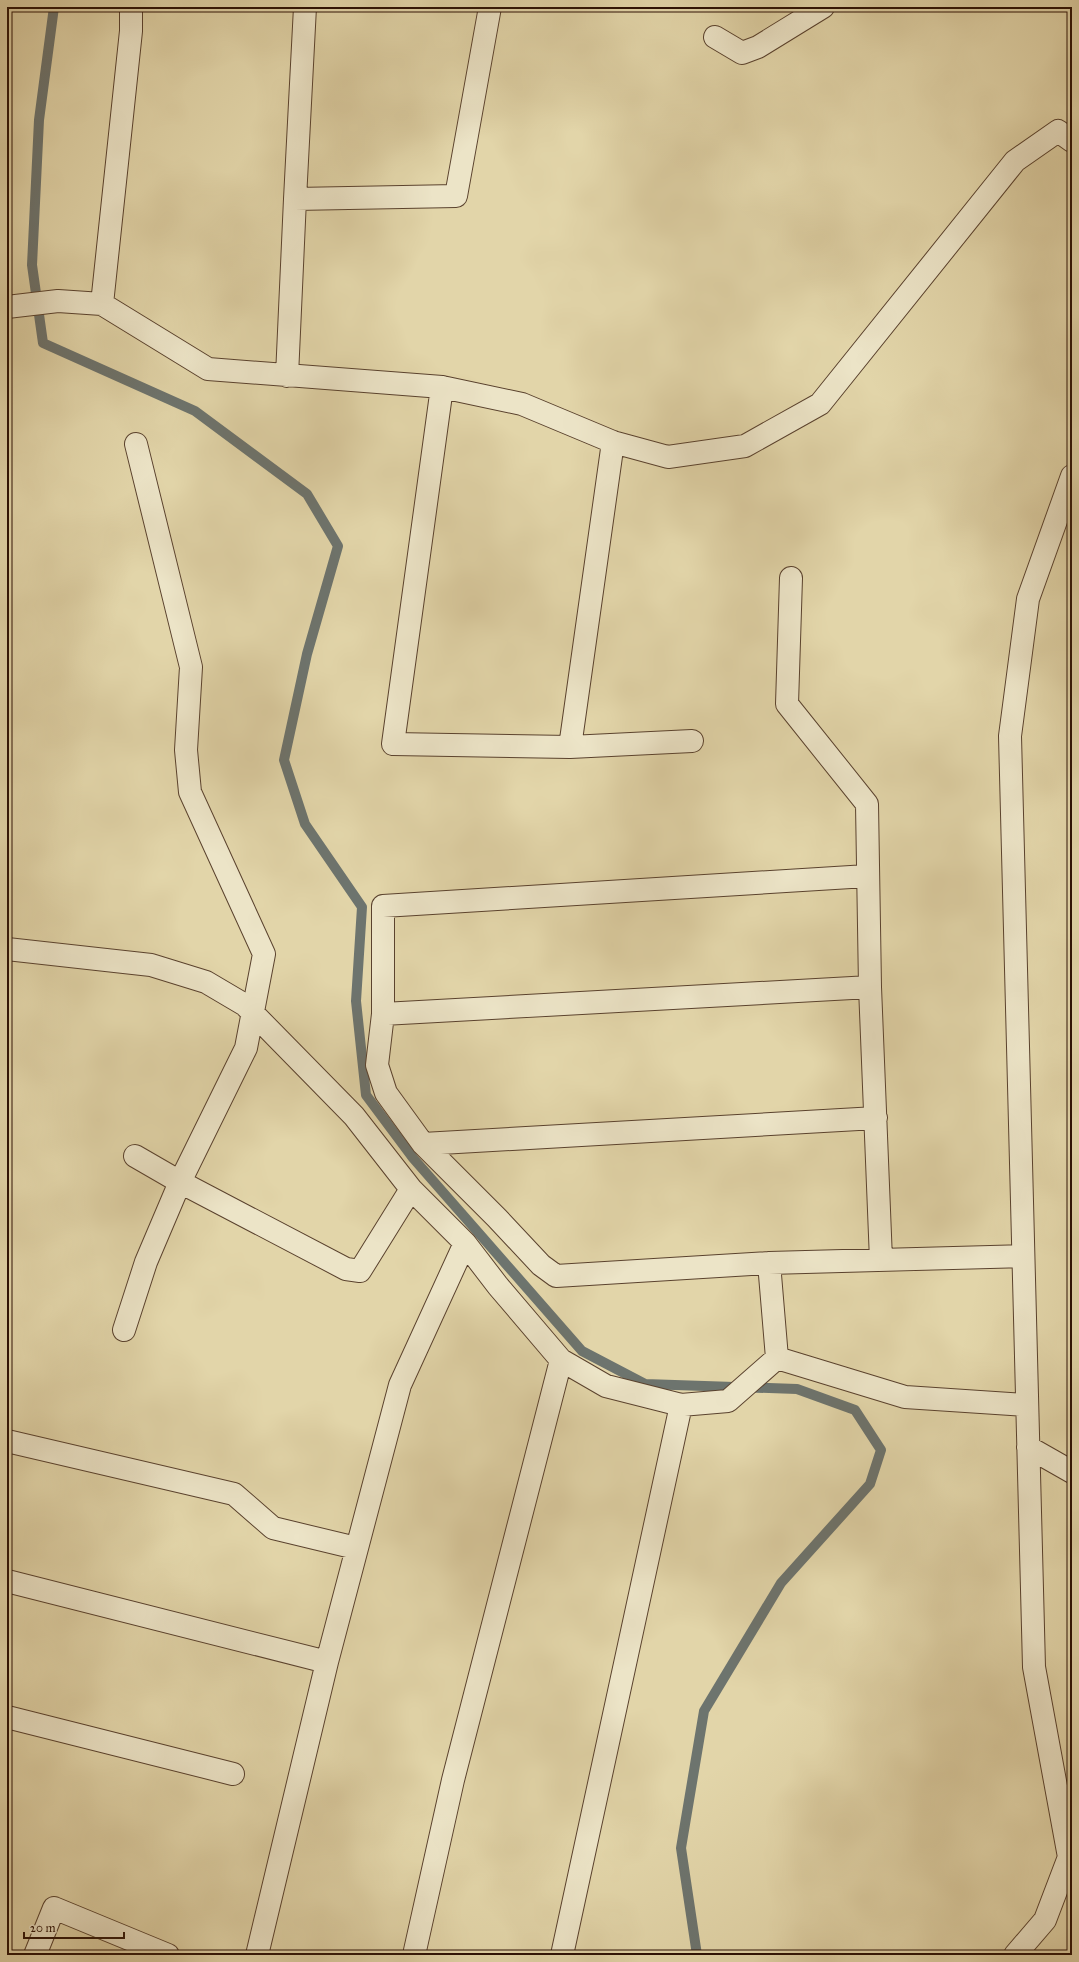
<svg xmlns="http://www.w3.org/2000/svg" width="1079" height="1962" font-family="'IM FELL Great Primer',serif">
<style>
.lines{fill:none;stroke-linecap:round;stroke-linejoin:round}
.stream{stroke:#6d746e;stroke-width:10}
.street-casing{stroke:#5a422e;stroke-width:24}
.street{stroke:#ece4c7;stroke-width:22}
</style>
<rect width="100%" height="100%" fill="#e2d5a9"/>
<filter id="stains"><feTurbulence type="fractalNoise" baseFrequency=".005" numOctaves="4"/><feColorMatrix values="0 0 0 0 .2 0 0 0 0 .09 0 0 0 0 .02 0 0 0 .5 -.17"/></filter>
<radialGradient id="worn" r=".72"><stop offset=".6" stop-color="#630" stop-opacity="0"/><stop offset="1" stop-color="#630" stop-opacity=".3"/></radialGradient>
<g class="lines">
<path class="stream" d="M 54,7 L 39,120 L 32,265 L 43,343 L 195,411 L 307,494 L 338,546 L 307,654 L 284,760 L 305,824 L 362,907 L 356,1001 L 366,1095 L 413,1158 L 582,1351 L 645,1384 L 797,1389 L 855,1410 L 881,1450 L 870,1484 L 781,1583 L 704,1711 L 681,1848 L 697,1955"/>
<defs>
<path id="street" d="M 715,37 L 742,53 L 758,47 L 823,7
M 295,199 L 305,7
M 102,304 L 131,31 L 131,7
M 7,307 L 58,301 L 102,304 L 208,369 L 442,387 L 522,404 L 613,442 L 668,457 L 745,446 L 820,404 L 1015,161 L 1058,131 L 1072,141
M 287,376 L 295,199 L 456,196 L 490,7
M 442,387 L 393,744 L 570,747 L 692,741
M 791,578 L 787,704 L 867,804 L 870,987 L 881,1260
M 570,747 L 613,442
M 867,876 L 383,906 L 383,1014 L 870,987
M 7,949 L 151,965 L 206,982 L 245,1005 L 354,1116 L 411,1189
M 383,1014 L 377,1065 L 386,1093 L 423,1144 L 497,1218 L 541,1265 L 556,1276 L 769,1263 L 1023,1256
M 423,1144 L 876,1118
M 135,1156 L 180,1182 L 346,1269 L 360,1271 L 411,1189 L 465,1243 L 498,1286 L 561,1360
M 124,1330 L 146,1262 L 180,1182 L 246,1048 L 264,954 L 190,792 L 186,750 L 191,667 L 136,444
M 777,1358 L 905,1397 L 1027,1405
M 7,1441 L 234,1494 L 273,1528 L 356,1548
M 1028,1447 L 1072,1472
M 7,1581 L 327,1662 L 257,1955
M 327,1662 L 400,1385 L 465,1243
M 7,1717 L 233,1774
M 35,1955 L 54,1908 L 168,1955
M 414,1955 L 453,1780 L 561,1360 L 606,1386 L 681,1405
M 562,1955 L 681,1405 L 728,1401 L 777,1358 L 769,1263
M 1015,1955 L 1045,1920 L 1069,1857 L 1034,1667 L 1010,736 L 1028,599 L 1072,476"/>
</defs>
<use href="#street" class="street-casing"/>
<use href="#street" class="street"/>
</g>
<rect width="1079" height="1962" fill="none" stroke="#e2d5a9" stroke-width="24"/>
<rect x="8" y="8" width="1063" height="1946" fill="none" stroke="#2c1105" stroke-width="2"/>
<rect x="12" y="12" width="1055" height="1938" fill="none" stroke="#2c1105"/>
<path d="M24 1932v6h100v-6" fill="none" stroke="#2c1105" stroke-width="2"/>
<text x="30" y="1932" font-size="12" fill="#2c1105" stroke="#ece4c7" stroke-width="3" paint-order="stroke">20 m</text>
<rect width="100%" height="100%" filter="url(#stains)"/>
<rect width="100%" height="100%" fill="url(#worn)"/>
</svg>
